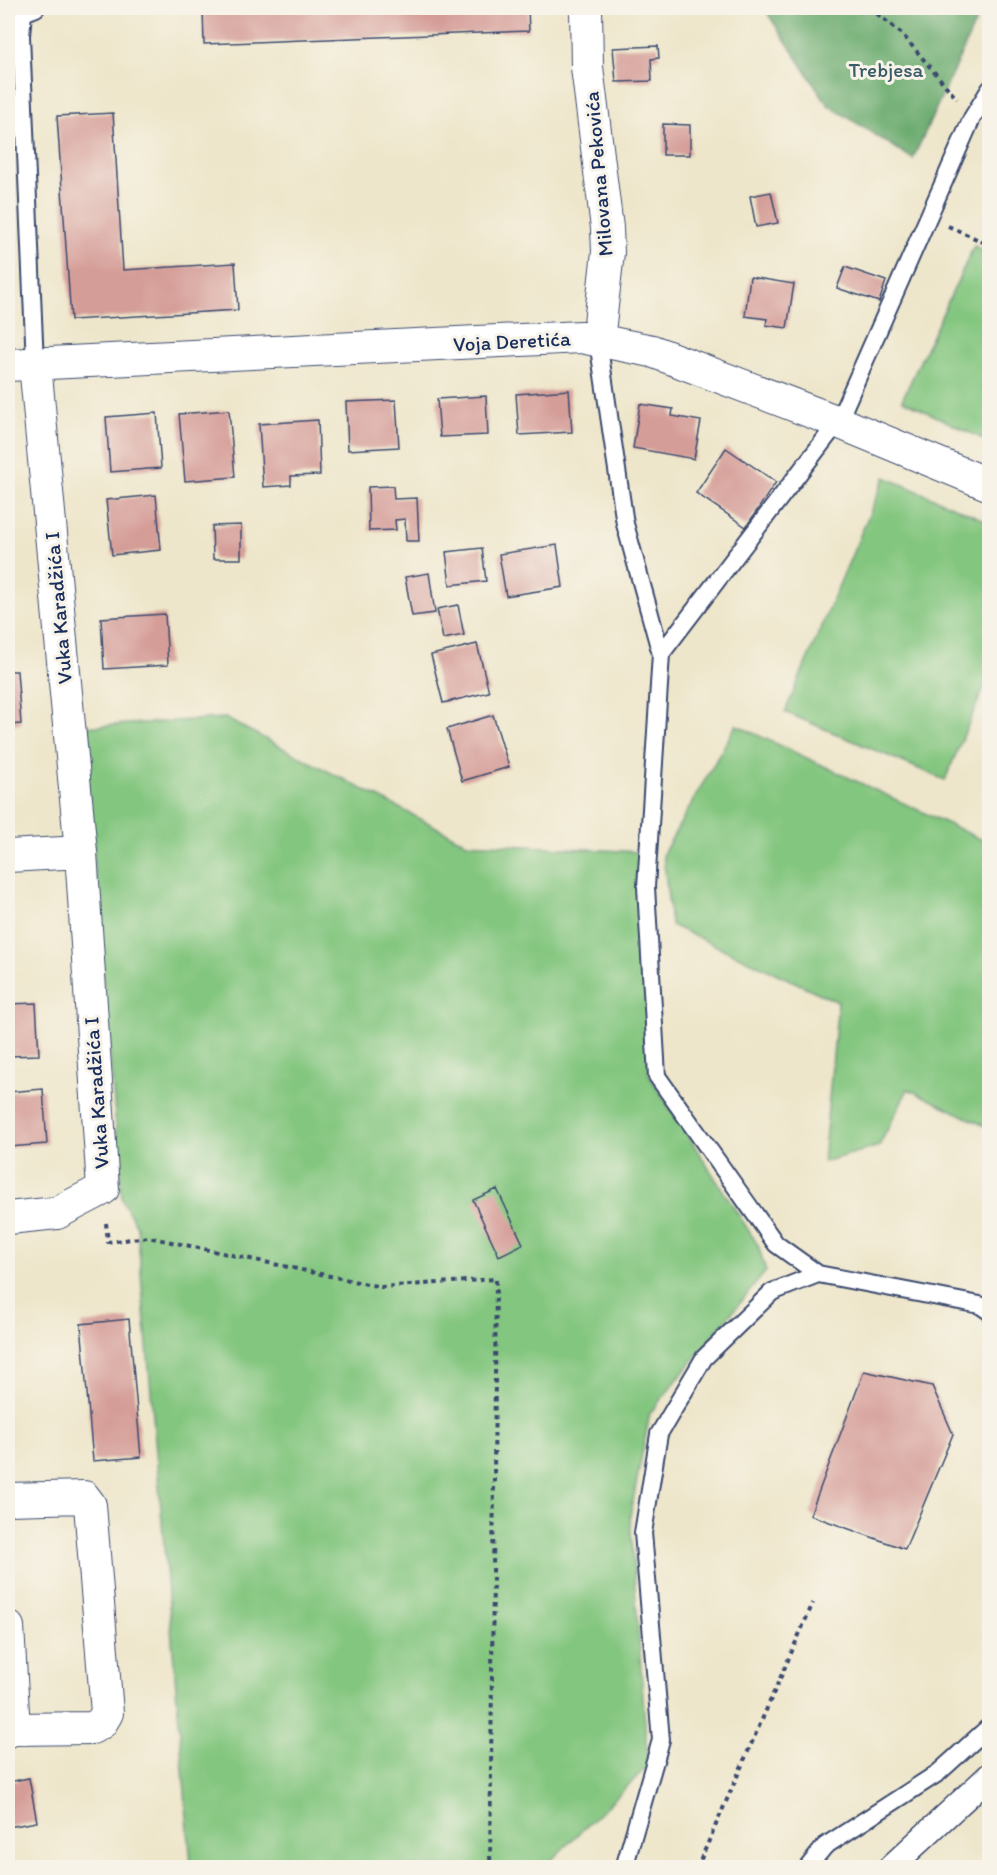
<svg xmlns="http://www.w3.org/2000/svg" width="997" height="1875" font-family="Itim,sans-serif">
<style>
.green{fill:#83c67f;stroke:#4f7a6e;stroke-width:1.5}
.forest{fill:#6aab6e;stroke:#426d66;stroke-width:1.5}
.building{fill:#d59d98}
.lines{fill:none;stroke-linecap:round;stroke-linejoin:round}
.service-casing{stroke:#3b4a6e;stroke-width:20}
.pedestrian-casing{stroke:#3b4a6e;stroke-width:27}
.minor-casing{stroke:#3b4a6e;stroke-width:34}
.path{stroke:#3b4a6e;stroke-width:4;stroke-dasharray:4.5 4.5;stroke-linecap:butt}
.service{stroke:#fff;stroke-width:16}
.pedestrian{stroke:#fff;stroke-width:24}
.minor{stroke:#fff;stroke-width:32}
.labels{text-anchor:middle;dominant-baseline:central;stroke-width:6;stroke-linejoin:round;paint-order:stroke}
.park-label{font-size:21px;fill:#3a5c68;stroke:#f7f3e8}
.street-label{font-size:21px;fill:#1b2f5e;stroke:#f7f3e8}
</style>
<rect width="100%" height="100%" fill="#f7f3e8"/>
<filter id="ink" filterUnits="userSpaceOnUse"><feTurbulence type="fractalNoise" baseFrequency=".0167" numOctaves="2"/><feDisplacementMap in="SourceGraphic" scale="12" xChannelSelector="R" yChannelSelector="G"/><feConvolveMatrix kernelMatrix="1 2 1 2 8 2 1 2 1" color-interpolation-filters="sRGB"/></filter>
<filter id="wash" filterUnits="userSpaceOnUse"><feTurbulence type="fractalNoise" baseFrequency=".008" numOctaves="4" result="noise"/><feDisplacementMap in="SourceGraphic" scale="24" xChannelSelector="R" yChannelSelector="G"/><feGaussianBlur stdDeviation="1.35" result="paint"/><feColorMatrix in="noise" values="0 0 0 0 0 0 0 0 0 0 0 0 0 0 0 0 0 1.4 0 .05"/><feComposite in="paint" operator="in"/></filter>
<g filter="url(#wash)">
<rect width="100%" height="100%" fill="#eee6ca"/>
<path class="green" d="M 974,246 L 989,253 L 989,442 L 902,400 Z
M 885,477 L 989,522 L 989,675 L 945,780 L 785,712 Z
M 225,718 L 467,843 L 641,852 L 649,1075 L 758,1245 L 766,1271 L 650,1413 L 630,1516 L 648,1766 L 544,1867 L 191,1864 L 137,1227 L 122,1200 L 83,727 Z
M 736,725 L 989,843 L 989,1128 L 908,1089 L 879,1146 L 823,1162 L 838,1002 L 671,925 L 663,854 Z"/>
<path class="forest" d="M 764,8 L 982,8 L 913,159 L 828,105 Z"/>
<g id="blocks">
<path class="building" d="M 203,8 L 528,8 L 529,31 L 204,44 Z
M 658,46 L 659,58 L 651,59 L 652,81 L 616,82 L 613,48 Z
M 113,113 L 123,270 L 235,263 L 238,310 L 71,320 L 57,116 Z
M 663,124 L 690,125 L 690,155 L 663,155 Z
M 771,192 L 778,223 L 756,227 L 750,196 Z
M 845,267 L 886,281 L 879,302 L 837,288 Z
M 750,277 L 794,284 L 787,328 L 766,325 L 767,319 L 745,316 Z
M 569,390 L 572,432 L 519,435 L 516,394 Z
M 486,396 L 488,435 L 440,437 L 437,399 Z
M 396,400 L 399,447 L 348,450 L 346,402 Z
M 640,404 L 673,409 L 672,416 L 701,421 L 694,459 L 633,448 Z
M 229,410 L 235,477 L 185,481 L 179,414 Z
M 157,413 L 161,468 L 110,472 L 106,417 Z
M 318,420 L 320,475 L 291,476 L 291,485 L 263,487 L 259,424 Z
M 726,448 L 776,482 L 746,527 L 696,493 Z
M 393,486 L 394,499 L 417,498 L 419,541 L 406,541 L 405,519 L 395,520 L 396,530 L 369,531 L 368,487 Z
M 156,495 L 161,550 L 112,555 L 106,500 Z
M 241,525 L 241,559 L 213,559 L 212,526 Z
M 557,545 L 563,587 L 506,596 L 499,554 Z
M 482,548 L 486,581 L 450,585 L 446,552 Z
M 429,573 L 435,613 L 412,616 L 405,577 Z
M 458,605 L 464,635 L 443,639 L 437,609 Z
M 165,614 L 168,665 L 104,669 L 101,618 Z
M 8,618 L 9,618 L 12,648 L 8,649 Z
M 477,644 L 489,692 L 443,703 L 431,655 Z
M 8,671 L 17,671 L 21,724 L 8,725 Z
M 493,715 L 509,767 L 462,781 L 447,729 Z
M 36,1003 L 39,1055 L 8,1056 L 8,1004 Z
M 43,1089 L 47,1144 L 8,1147 L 8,1092 Z
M 497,1189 L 523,1244 L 499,1256 L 473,1200 Z
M 129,1319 L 141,1457 L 93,1461 L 81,1324 Z
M 864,1371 L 932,1386 L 953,1434 L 905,1549 L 810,1515 Z
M 29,1778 L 37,1822 L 8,1827 L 8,1782 Z"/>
</g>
</g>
<g filter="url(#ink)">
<use href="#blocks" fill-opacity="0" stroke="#3b4a6e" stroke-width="1.5"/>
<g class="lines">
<defs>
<path id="service" d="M 990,89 L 972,118 L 838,422 L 661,654 L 646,887 L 657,1076 L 776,1244 L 818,1274 L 980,1305 L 990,1312
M 598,341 L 625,524 L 661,654
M 35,364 L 21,36 L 23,13 L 36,8
M 624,1868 L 661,1740 L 643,1533 L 659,1434 L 704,1358 L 772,1292 L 818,1274
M 807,1868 L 825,1846 L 938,1773 L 990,1726"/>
<path id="pedestrian" d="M 890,1868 L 990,1775"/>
<path id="minor" d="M 586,8 L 587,67 L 607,228 L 608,252 L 598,341
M 8,365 L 581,337 L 652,351 L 838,422 L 990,485
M 8,856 L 81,852
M 8,1218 L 57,1213 L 103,1189 L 81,852 L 35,364
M 8,1499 L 84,1497 L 90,1505 L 107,1713 L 101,1723 L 92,1728 L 14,1729 L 8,1731
M 8,1627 L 14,1729"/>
</defs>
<use href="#service" class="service-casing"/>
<use href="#pedestrian" class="pedestrian-casing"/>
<use href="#minor" class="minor-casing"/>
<path class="path" d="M 870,8 L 902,34 L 957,99
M 948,226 L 990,245
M 106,1223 L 108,1242 L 148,1237 L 381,1287 L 496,1279 L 490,1868
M 697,1868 L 813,1603"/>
<use href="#service" class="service"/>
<use href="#pedestrian" class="pedestrian"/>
<use href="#minor" class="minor"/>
</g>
</g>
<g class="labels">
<g class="park-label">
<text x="886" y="69">Trebjesa</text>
</g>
<g class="street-label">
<text transform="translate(598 174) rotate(-95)">Milovana Pekovića</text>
<text transform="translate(512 341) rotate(-3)">Voja Deretića</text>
<text transform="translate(58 608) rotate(-95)">Vuka Karadžića I</text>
<text transform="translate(96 1093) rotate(-94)">Vuka Karadžića I</text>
</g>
</g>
<rect width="997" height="1875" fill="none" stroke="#f7f3e8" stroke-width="30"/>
</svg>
